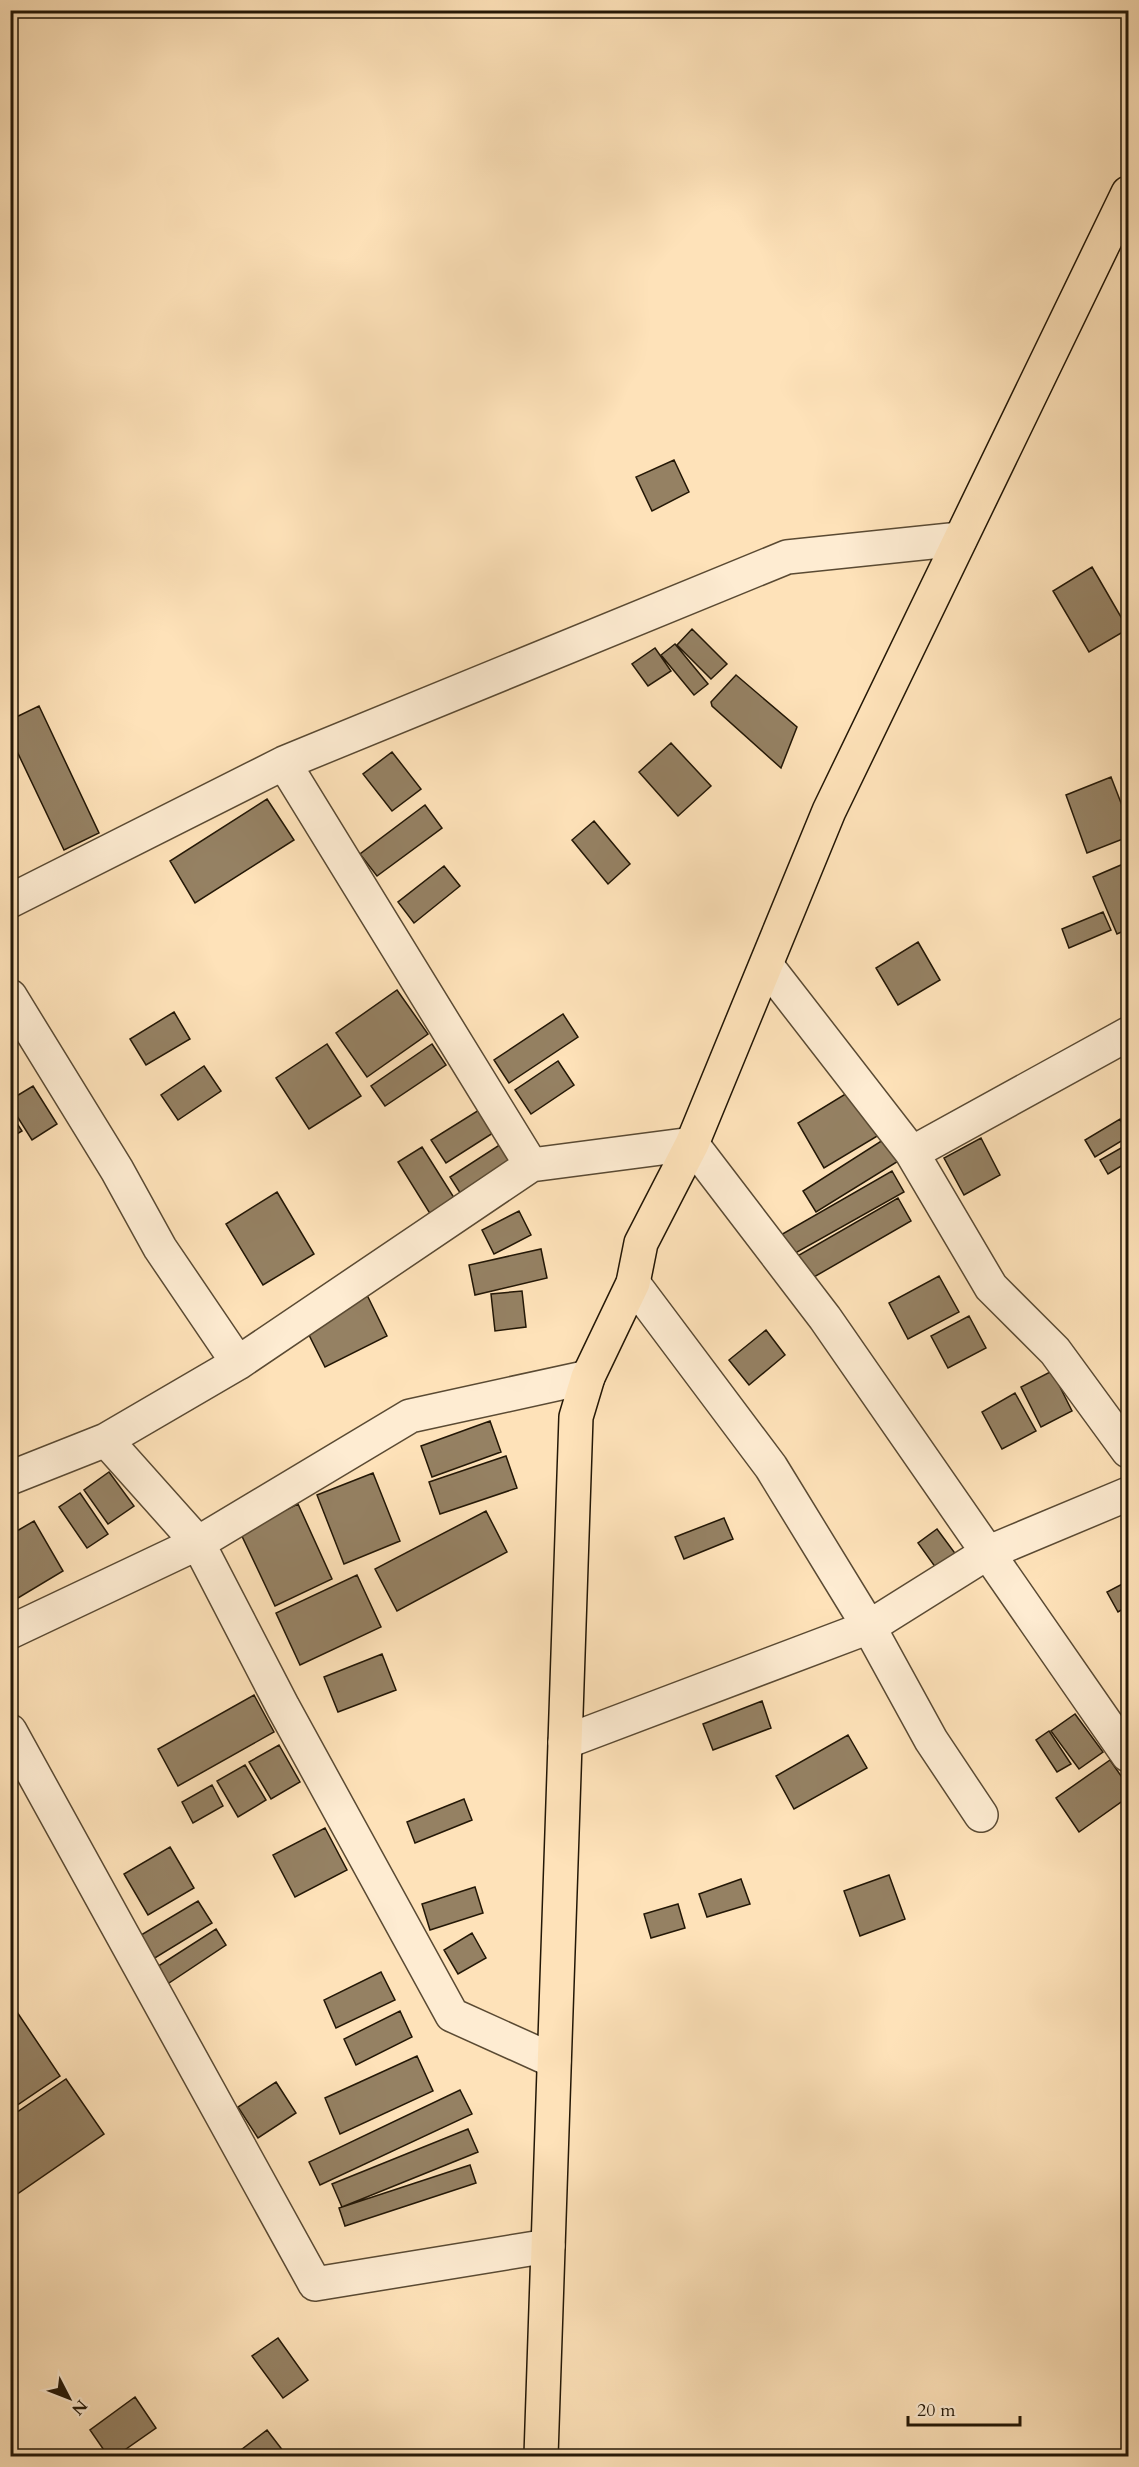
<svg xmlns="http://www.w3.org/2000/svg" width="1139" height="2467" font-family="Cardo,serif">
<style>
.building{fill:#958163;stroke:#231706;stroke-width:1.5}
.lines{fill:none;stroke-linecap:round;stroke-linejoin:round}
.street-casing{stroke:#5a4a33;stroke-width:36}
.highway-casing{stroke:#231706;stroke-width:36}
.street{stroke:#feecd2;stroke-width:33}
.highway{stroke:#fee2b9;stroke-width:33}
</style>
<rect width="100%" height="100%" fill="#fee2b9"/>
<filter id="stains"><feTurbulence type="fractalNoise" baseFrequency=".00333" numOctaves="4"/><feColorMatrix values="0 0 0 0 .2 0 0 0 0 .09 0 0 0 0 .02 0 0 0 .5 -.17"/></filter>
<radialGradient id="worn" r=".72"><stop offset=".6" stop-color="#630" stop-opacity="0"/><stop offset="1" stop-color="#630" stop-opacity=".3"/></radialGradient>
<path class="building" d="M 674,460 L 689,492 L 652,511 L 636,477 Z
M 1092,567 L 1128,629 L 1089,652 L 1053,591 Z
M 692,629 L 727,664 L 711,679 L 677,645 Z
M 675,644 L 708,684 L 694,695 L 661,655 Z
M 655,648 L 671,671 L 648,686 L 632,664 Z
M 736,675 L 797,727 L 781,768 L 712,706 L 711,702 Z
M 39,706 L 99,833 L 64,850 L 13,743 L 10,744 L 10,720 Z
M 671,743 L 711,786 L 678,816 L 639,772 Z
M 392,752 L 421,789 L 392,811 L 363,774 Z
M 1111,777 L 1128,821 L 1128,837 L 1087,853 L 1066,795 Z
M 267,799 L 294,840 L 195,903 L 170,861 Z
M 425,805 L 442,828 L 377,876 L 360,854 Z
M 594,821 L 630,864 L 608,884 L 572,840 Z
M 1128,862 L 1128,929 L 1117,934 L 1093,877 Z
M 444,866 L 460,886 L 414,923 L 398,902 Z
M 1103,912 L 1111,930 L 1069,948 L 1062,929 Z
M 918,942 L 940,980 L 898,1005 L 876,968 Z
M 397,990 L 428,1034 L 367,1077 L 336,1033 Z
M 174,1012 L 190,1039 L 146,1065 L 130,1039 Z
M 563,1014 L 578,1037 L 509,1083 L 494,1060 Z
M 327,1044 L 361,1096 L 309,1129 L 276,1078 Z
M 432,1044 L 446,1065 L 385,1106 L 371,1086 Z
M 558,1061 L 574,1085 L 531,1114 L 515,1090 Z
M 204,1066 L 221,1091 L 178,1120 L 161,1095 Z
M 33,1086 L 57,1124 L 32,1140 L 10,1105 L 10,1100 Z
M 852,1090 L 879,1135 L 824,1168 L 798,1123 Z
M 479,1110 L 493,1133 L 446,1163 L 431,1140 Z
M 10,1113 L 22,1131 L 10,1138 Z
M 1120,1119 L 1128,1137 L 1095,1157 L 1085,1140 Z
M 886,1138 L 900,1160 L 816,1212 L 803,1191 Z
M 981,1138 L 1000,1175 L 964,1195 L 944,1158 Z
M 501,1144 L 515,1167 L 464,1199 L 450,1177 Z
M 1128,1144 L 1128,1162 L 1108,1174 L 1100,1160 Z
M 422,1147 L 458,1204 L 434,1220 L 398,1162 Z
M 892,1171 L 904,1192 L 783,1260 L 772,1240 Z
M 277,1192 L 314,1254 L 263,1285 L 226,1224 Z
M 898,1198 L 911,1221 L 807,1281 L 794,1258 Z
M 519,1211 L 531,1235 L 494,1254 L 482,1230 Z
M 541,1249 L 547,1278 L 475,1295 L 469,1265 Z
M 939,1276 L 959,1312 L 908,1339 L 889,1303 Z
M 522,1291 L 526,1327 L 495,1331 L 491,1294 Z
M 367,1295 L 387,1336 L 325,1367 L 305,1327 Z
M 969,1316 L 986,1348 L 948,1368 L 931,1336 Z
M 766,1330 L 785,1355 L 749,1385 L 729,1360 Z
M 1052,1371 L 1072,1411 L 1041,1427 L 1021,1387 Z
M 1015,1393 L 1036,1431 L 1002,1449 L 982,1412 Z
M 490,1421 L 501,1452 L 432,1477 L 421,1446 Z
M 506,1456 L 517,1488 L 440,1514 L 429,1482 Z
M 109,1472 L 134,1506 L 108,1524 L 84,1490 Z
M 373,1473 L 400,1541 L 344,1564 L 317,1495 Z
M 80,1493 L 108,1534 L 87,1548 L 59,1507 Z
M 298,1504 L 332,1579 L 275,1606 L 240,1532 Z
M 486,1511 L 507,1552 L 397,1611 L 375,1569 Z
M 724,1518 L 733,1539 L 684,1559 L 675,1537 Z
M 34,1521 L 63,1571 L 13,1601 L 10,1597 L 10,1535 Z
M 937,1529 L 960,1560 L 941,1575 L 918,1543 Z
M 357,1575 L 381,1627 L 300,1665 L 276,1613 Z
M 1128,1581 L 1128,1606 L 1118,1612 L 1107,1592 Z
M 382,1654 L 396,1690 L 338,1712 L 324,1677 Z
M 254,1695 L 274,1732 L 178,1786 L 158,1749 Z
M 762,1701 L 771,1728 L 713,1750 L 703,1724 Z
M 1075,1714 L 1103,1752 L 1079,1769 L 1051,1731 Z
M 1049,1731 L 1071,1764 L 1057,1772 L 1036,1740 Z
M 848,1735 L 867,1768 L 794,1809 L 776,1776 Z
M 279,1745 L 300,1782 L 271,1799 L 249,1762 Z
M 1110,1760 L 1128,1786 L 1128,1797 L 1079,1832 L 1056,1798 Z
M 245,1765 L 266,1800 L 238,1817 L 217,1781 Z
M 212,1785 L 223,1806 L 193,1823 L 182,1802 Z
M 464,1799 L 472,1820 L 415,1843 L 407,1822 Z
M 325,1828 L 347,1870 L 295,1897 L 273,1855 Z
M 170,1847 L 194,1888 L 148,1915 L 124,1874 Z
M 889,1875 L 905,1919 L 860,1936 L 844,1891 Z
M 741,1879 L 750,1904 L 707,1917 L 699,1894 Z
M 475,1887 L 483,1913 L 430,1930 L 422,1904 Z
M 198,1901 L 212,1923 L 145,1964 L 131,1941 Z
M 678,1904 L 685,1928 L 651,1938 L 644,1914 Z
M 216,1929 L 226,1945 L 160,1989 L 149,1972 Z
M 472,1933 L 486,1958 L 458,1974 L 444,1950 Z
M 381,1972 L 395,2000 L 336,2028 L 324,2000 Z
M 400,2011 L 412,2037 L 356,2065 L 344,2039 Z
M 17,2012 L 60,2076 L 10,2110 L 10,2017 Z
M 417,2056 L 433,2091 L 340,2134 L 325,2098 Z
M 66,2079 L 104,2134 L 10,2199 L 10,2117 Z
M 276,2082 L 296,2113 L 258,2138 L 238,2107 Z
M 460,2090 L 472,2114 L 320,2185 L 309,2162 Z
M 468,2129 L 478,2152 L 342,2207 L 332,2184 Z
M 470,2165 L 476,2183 L 345,2226 L 339,2208 Z
M 278,2338 L 308,2380 L 283,2398 L 252,2356 Z
M 135,2397 L 156,2428 L 116,2456 L 108,2456 L 90,2430 Z
M 267,2430 L 287,2456 L 233,2456 Z"/>
<g class="lines">
<defs>
<path id="street" d="M 284,763 L 531,1165
M 10,901 L 284,763 L 787,557 L 960,539
M 767,966 L 912,1153 L 991,1287 L 1055,1351 L 1128,1451
M 10,996 L 117,1170 L 160,1248 L 238,1363
M 912,1153 L 1128,1034
M 633,1283 L 771,1467 L 869,1627 L 931,1740 L 981,1815
M 10,1478 L 106,1440
M 10,1632 L 198,1543 L 410,1416 L 588,1377
M 10,1731 L 315,2284 L 548,2246
M 565,1742 L 869,1627 L 987,1553 L 1128,1494
M 554,2061 L 452,2015 L 283,1707 L 198,1543 L 106,1440 L 238,1363 L 531,1165 L 692,1144 L 825,1318 L 1128,1755"/>
<path id="highway" d="M 541,2456 L 576,1417 L 588,1377 L 633,1283 L 641,1243 L 692,1144 L 829,811 L 1128,193"/>
</defs>
<use href="#street" class="street-casing"/>
<use href="#highway" class="highway-casing"/>
<use href="#street" class="street"/>
<use href="#highway" class="highway"/>
</g>
<rect width="1139" height="2467" fill="none" stroke="#fee2b9" stroke-width="36"/>
<rect x="12" y="12" width="1115" height="2443" fill="none" stroke="#231706" stroke-width="3"/>
<rect x="18" y="18" width="1103" height="2431" fill="none" stroke="#231706" stroke-width="1.5"/>
<g transform="translate(69 2398) rotate(132)" stroke="#feecd2" stroke-width="4.5" paint-order="stroke">
<path d="M0-4.5L10 22L0 15L-10 22Z" fill="#231706"/>
<text y="-9" font-size="16" font-weight="bold" text-anchor="middle" fill="#231706">N</text>
</g>
<path d="M908 2416v9h112v-9" fill="none" stroke="#231706" stroke-width="3"/>
<text x="917" y="2416" font-size="18" fill="#231706" stroke="#feecd2" stroke-width="4.5" paint-order="stroke">20 m</text>
<rect width="100%" height="100%" filter="url(#stains)"/>
<rect width="100%" height="100%" fill="url(#worn)"/>
</svg>
